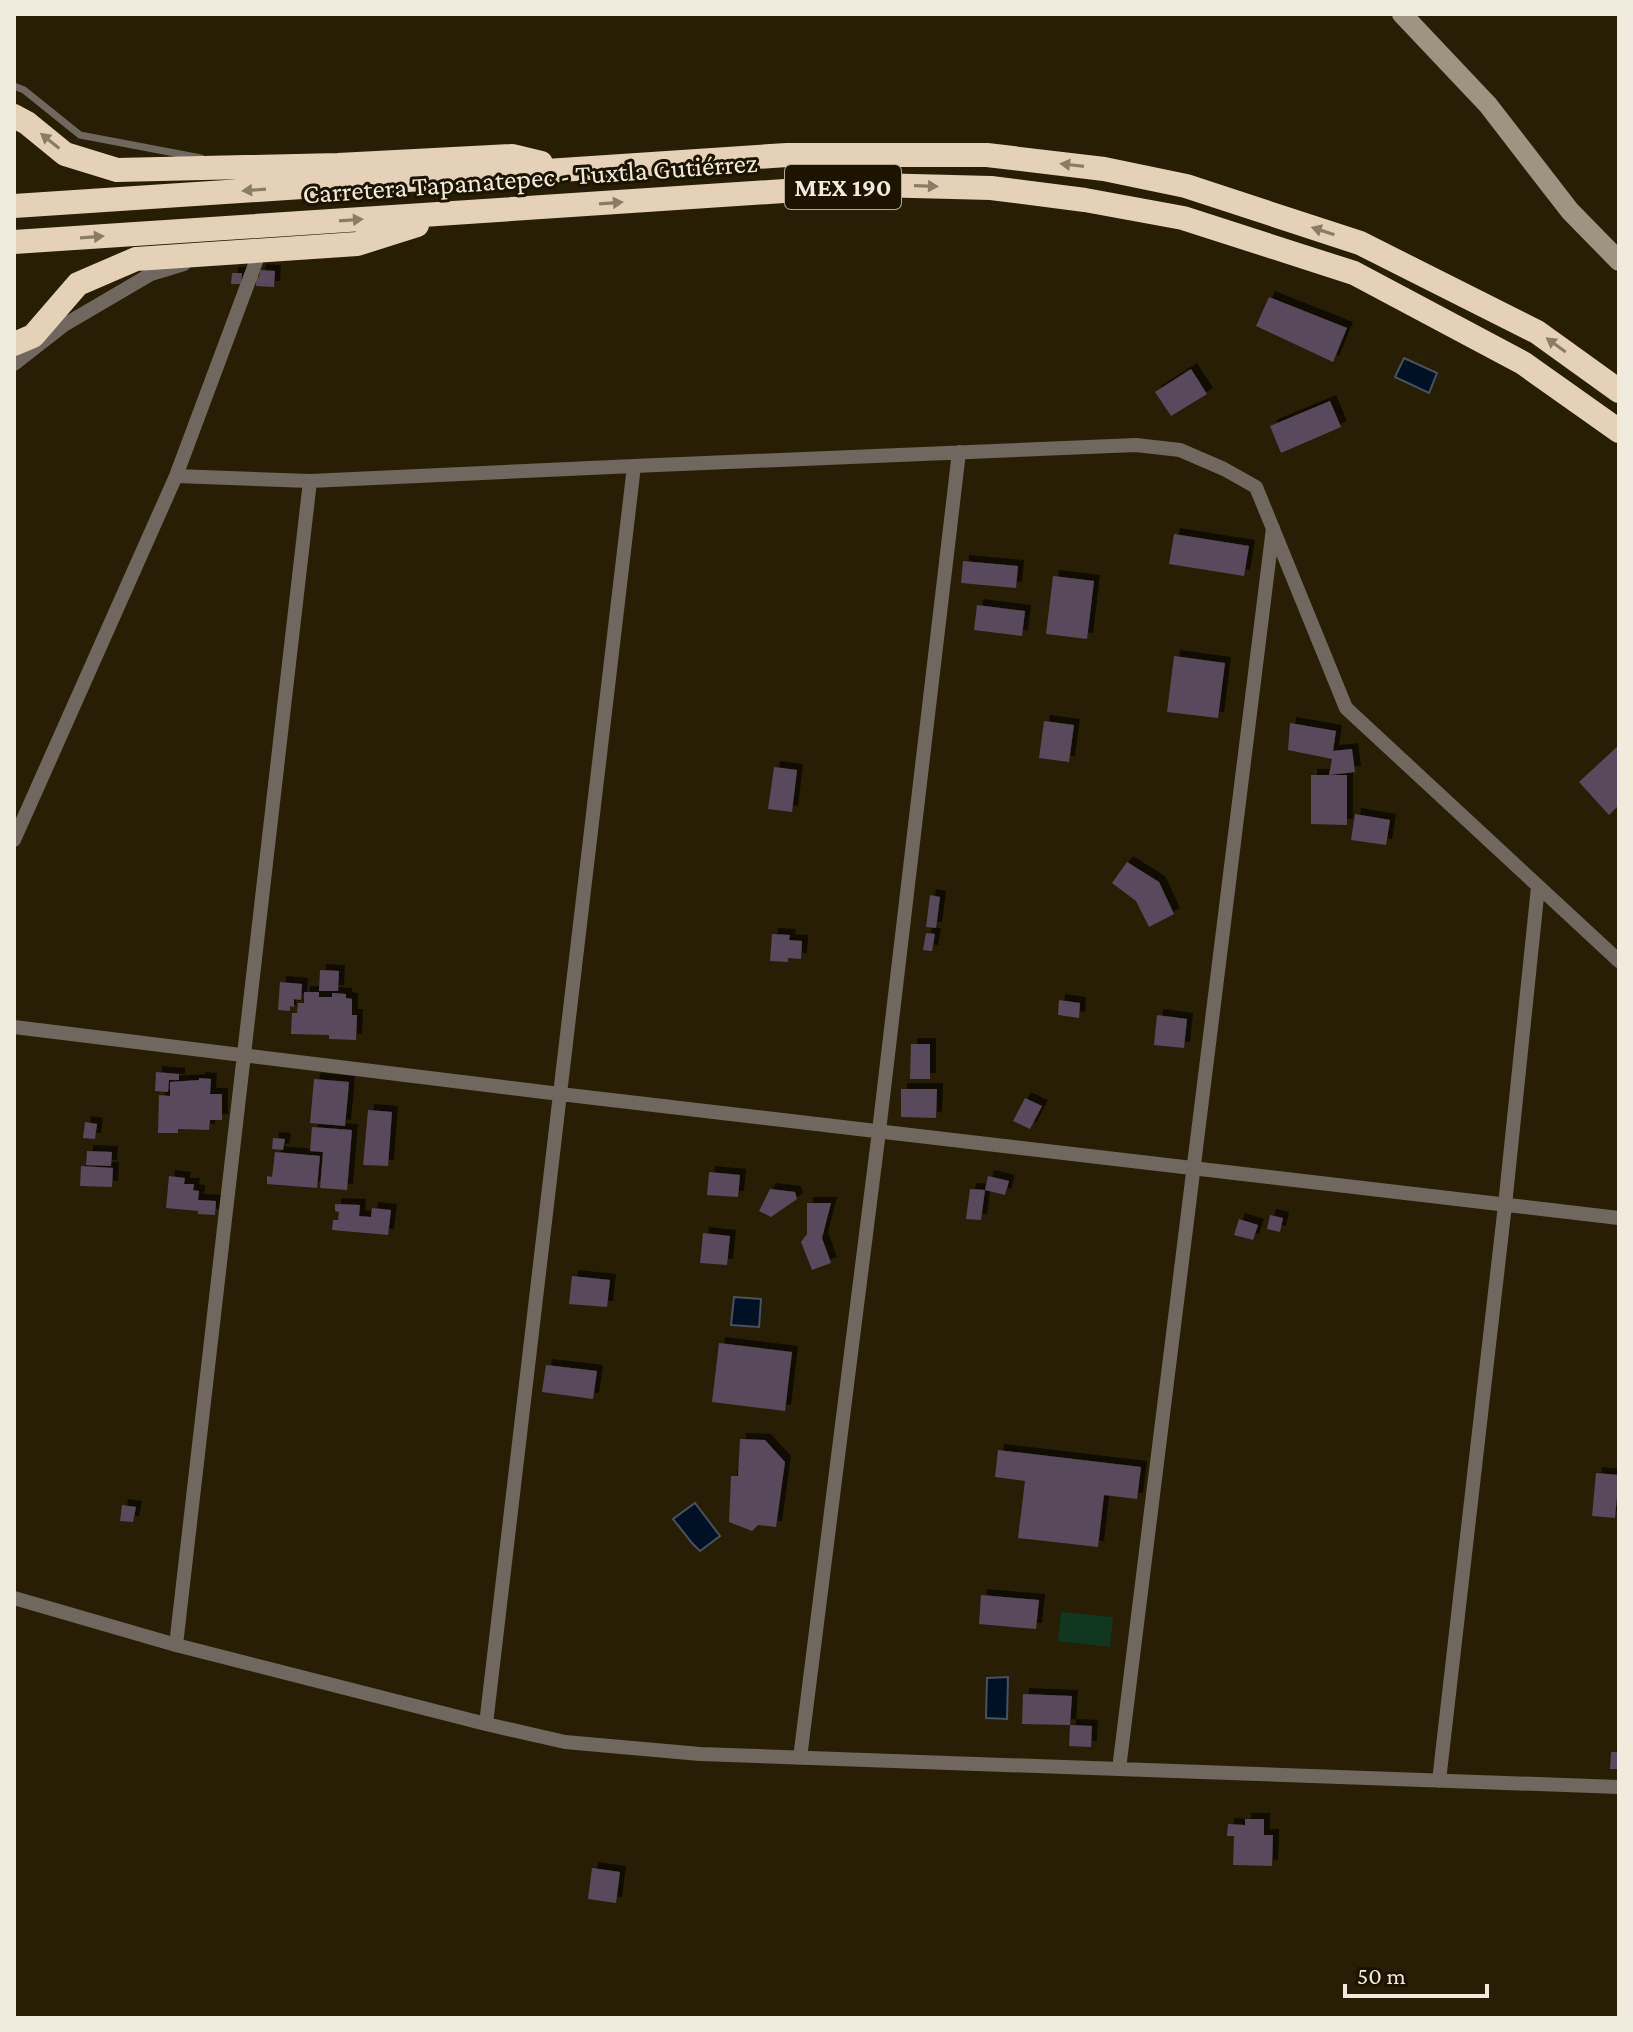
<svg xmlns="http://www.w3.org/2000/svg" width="1633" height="2032" font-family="'Crimson Pro',serif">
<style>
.green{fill:#103720}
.water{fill:#001125;stroke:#48525c;stroke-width:2}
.building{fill:#59485d;filter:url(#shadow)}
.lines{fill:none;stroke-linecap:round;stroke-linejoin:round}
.lane{stroke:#70685e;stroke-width:7}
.street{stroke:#70685e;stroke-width:14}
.secondary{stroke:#9f9382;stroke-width:20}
.highway{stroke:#e4d1b7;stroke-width:24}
.oneway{fill:#8a7c65}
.labels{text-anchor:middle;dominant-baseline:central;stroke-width:6;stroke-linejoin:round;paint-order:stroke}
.shield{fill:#1d1400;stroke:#b1aa9b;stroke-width:2}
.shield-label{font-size:26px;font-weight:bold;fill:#f1ebdd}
.street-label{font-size:28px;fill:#f1ebdd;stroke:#1d1400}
</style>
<defs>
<filter id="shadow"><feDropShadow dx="6" dy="-6" stdDeviation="0" flood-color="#0009"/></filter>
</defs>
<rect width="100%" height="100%" fill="#271e05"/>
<path class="green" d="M 1061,1612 L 1113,1617 L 1110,1647 L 1058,1641 Z"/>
<path class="water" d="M 1404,358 L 1437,373 L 1429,393 L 1395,377 Z
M 734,1297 L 761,1299 L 759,1327 L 731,1325 Z
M 695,1503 L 720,1536 L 700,1551 L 692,1543 L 673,1519 Z
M 1008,1677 L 1007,1719 L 986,1718 L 987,1678 Z"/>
<path class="building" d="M 260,270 L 275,271 L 274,287 L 256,286 L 256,276 L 259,277 Z
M 232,273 L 242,273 L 241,284 L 231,284 Z
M 1269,297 L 1347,328 L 1333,362 L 1256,326 Z
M 1191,369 L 1207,394 L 1171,416 L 1155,392 Z
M 1330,401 L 1341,427 L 1281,453 L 1270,426 Z
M 1174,534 L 1249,546 L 1244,576 L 1169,564 Z
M 963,561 L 1018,566 L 1016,588 L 961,583 Z
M 1053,576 L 1094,581 L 1087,639 L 1046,634 Z
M 977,605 L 1025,611 L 1022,636 L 974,630 Z
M 1174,656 L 1225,663 L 1218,718 L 1167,712 Z
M 1044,721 L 1074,725 L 1069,762 L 1039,758 Z
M 1290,723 L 1336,731 L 1333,751 L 1352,749 L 1355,772 L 1329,775 L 1332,759 L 1288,750 Z
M 1619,745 L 1619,805 L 1609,815 L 1579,782 Z
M 774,767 L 797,770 L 792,812 L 768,809 Z
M 1311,775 L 1347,775 L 1347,825 L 1311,824 Z
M 1355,814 L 1390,820 L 1386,845 L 1351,840 Z
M 1127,862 L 1159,882 L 1174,914 L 1149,927 L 1136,901 L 1112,883 Z
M 930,895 L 940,897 L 936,928 L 926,927 Z
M 926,933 L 935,934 L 932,951 L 923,950 Z
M 772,934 L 790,935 L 789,940 L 802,941 L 801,959 L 788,958 L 788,962 L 770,961 Z
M 320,970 L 339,971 L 338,991 L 319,991 Z
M 280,982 L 302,984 L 301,1000 L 294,999 L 294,1007 L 290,1006 L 290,1011 L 278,1010 Z
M 304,992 L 319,992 L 319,997 L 332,997 L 332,993 L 346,994 L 346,998 L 352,999 L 352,1015 L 357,1015 L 356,1040 L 329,1039 L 329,1035 L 291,1034 L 292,1013 L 297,1013 L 298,1003 L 304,1003 Z
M 1059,1000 L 1080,1003 L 1079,1018 L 1058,1015 Z
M 1157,1015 L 1187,1019 L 1184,1048 L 1154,1045 Z
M 911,1044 L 930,1044 L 930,1079 L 910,1079 Z
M 156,1072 L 179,1074 L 179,1080 L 169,1080 L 168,1092 L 155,1091 Z
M 199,1078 L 211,1079 L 210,1094 L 222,1094 L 222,1120 L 210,1120 L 209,1130 L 178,1129 L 178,1133 L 158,1133 L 159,1095 L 170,1096 L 170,1082 L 199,1080 Z
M 314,1079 L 349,1082 L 345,1126 L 310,1123 Z
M 901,1089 L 937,1089 L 936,1118 L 901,1117 Z
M 1025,1098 L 1042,1106 L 1030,1129 L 1013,1121 Z
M 368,1110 L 392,1112 L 388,1166 L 363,1165 Z
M 85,1122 L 97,1124 L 95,1139 L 83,1138 Z
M 312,1127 L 352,1130 L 347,1190 L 320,1188 L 323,1152 L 310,1151 Z
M 273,1138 L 285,1139 L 283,1150 L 272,1149 Z
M 87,1151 L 112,1152 L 111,1166 L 86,1165 Z
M 275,1152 L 320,1156 L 317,1188 L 267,1184 L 267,1176 L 272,1177 Z
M 81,1166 L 113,1168 L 112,1187 L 80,1186 Z
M 709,1172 L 740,1175 L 738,1197 L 707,1195 Z
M 169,1176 L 185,1178 L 184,1184 L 194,1184 L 193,1190 L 199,1191 L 198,1200 L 216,1201 L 215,1215 L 198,1214 L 198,1211 L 166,1208 Z
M 988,1176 L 1009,1181 L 1005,1195 L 985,1190 L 981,1220 L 966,1219 L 970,1189 L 985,1190 Z
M 770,1189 L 795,1192 L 797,1199 L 771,1217 L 759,1211 Z
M 807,1203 L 831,1203 L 822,1238 L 831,1263 L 812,1270 L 801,1242 L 807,1234 Z
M 335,1204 L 360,1205 L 359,1216 L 371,1217 L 372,1208 L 391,1210 L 388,1235 L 332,1230 L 333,1220 L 338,1220 L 339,1212 L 335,1211 Z
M 1270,1215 L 1283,1218 L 1280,1232 L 1267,1229 Z
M 1239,1219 L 1258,1225 L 1253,1240 L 1234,1235 Z
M 703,1233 L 730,1236 L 727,1265 L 700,1263 Z
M 572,1276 L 610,1280 L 607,1307 L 569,1304 Z
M 719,1343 L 792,1352 L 785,1411 L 712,1402 Z
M 546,1365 L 597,1371 L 593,1399 L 542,1392 Z
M 740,1439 L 765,1440 L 785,1462 L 776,1527 L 758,1525 L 752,1531 L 729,1522 L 731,1476 L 738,1476 Z
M 998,1450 L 1141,1467 L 1137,1499 L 1104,1495 L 1098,1547 L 1018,1538 L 1025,1481 L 995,1477 Z
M 1596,1473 L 1619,1475 L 1615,1518 L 1592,1516 Z
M 122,1505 L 136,1507 L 133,1522 L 120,1521 Z
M 981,1595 L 1039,1600 L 1036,1629 L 979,1624 Z
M 1023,1694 L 1072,1696 L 1070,1725 L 1092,1726 L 1091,1747 L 1069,1746 L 1070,1725 L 1022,1724 Z
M 1611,1752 L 1619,1752 L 1619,1769 L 1610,1769 Z
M 1245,1819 L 1264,1819 L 1264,1835 L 1273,1835 L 1272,1866 L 1233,1865 L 1234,1836 L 1227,1836 L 1228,1824 L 1245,1825 Z
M 592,1868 L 620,1872 L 616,1903 L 588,1899 Z"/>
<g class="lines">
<path class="lane" d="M 14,86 L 24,90 L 80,135 L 201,158"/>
<path class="street" d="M 14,364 L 64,325 L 151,274 L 184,264
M 634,466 L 1136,445 L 1180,450 L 1224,469 L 1256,487 L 1346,708 L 1619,961
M 14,840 L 176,476 L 260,251
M 14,1027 L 560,1094 L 634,466 L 310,481
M 14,1598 L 176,1645 L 310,481 L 176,476
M 176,1645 L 486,1724 L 560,1094 L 1619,1218
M 486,1724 L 565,1742 L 700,1754 L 1619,1787
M 800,1758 L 879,1131 L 959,452
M 1119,1769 L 1273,528
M 1439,1781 L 1505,1205 L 1538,887"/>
<path class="secondary" d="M 1402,14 L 1488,105 L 1570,211 L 1619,261"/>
<path class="highway" d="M 14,116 L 27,123 L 65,154 L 117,170 L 338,165 L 512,156 L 541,163
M 14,206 L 787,155 L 987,155 L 1104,169 L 1186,186 L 1360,243 L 1537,332 L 1619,391
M 14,242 L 875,185 L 991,188 L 1085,200 L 1183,218 L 1354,273 L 1523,363 L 1619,431
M 14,344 L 33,336 L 78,284 L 136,259 L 357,244 L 417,225"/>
</g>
<defs><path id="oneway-solid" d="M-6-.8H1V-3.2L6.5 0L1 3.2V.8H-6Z" transform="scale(2)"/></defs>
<g class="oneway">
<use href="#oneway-solid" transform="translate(50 141) rotate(-141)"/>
<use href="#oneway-solid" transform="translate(1072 165) rotate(-173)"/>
<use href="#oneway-solid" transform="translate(926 186) rotate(2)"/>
<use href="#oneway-solid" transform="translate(254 190) rotate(176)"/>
<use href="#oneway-solid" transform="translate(611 203) rotate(-4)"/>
<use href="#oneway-solid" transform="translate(351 220) rotate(-4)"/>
<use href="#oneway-solid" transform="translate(1323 231) rotate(-162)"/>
<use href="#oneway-solid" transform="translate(92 237) rotate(-4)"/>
<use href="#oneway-solid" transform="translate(1556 345) rotate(-144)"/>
</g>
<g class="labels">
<rect class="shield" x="785" y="165" width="116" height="44" rx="6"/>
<g class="shield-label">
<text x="843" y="187">MEX 190</text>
</g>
<g class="street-label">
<text transform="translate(530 178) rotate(-4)">Carretera Tapanatepec - Tuxtla Gutiérrez</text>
</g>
</g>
<rect width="1633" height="2032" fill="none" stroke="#f1ebdd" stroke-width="32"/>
<path d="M1345 1984v12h142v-12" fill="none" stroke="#f1ebdd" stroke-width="4"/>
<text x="1357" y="1984" font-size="24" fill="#f1ebdd" stroke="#1d1400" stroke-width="6" paint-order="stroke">50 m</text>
</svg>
